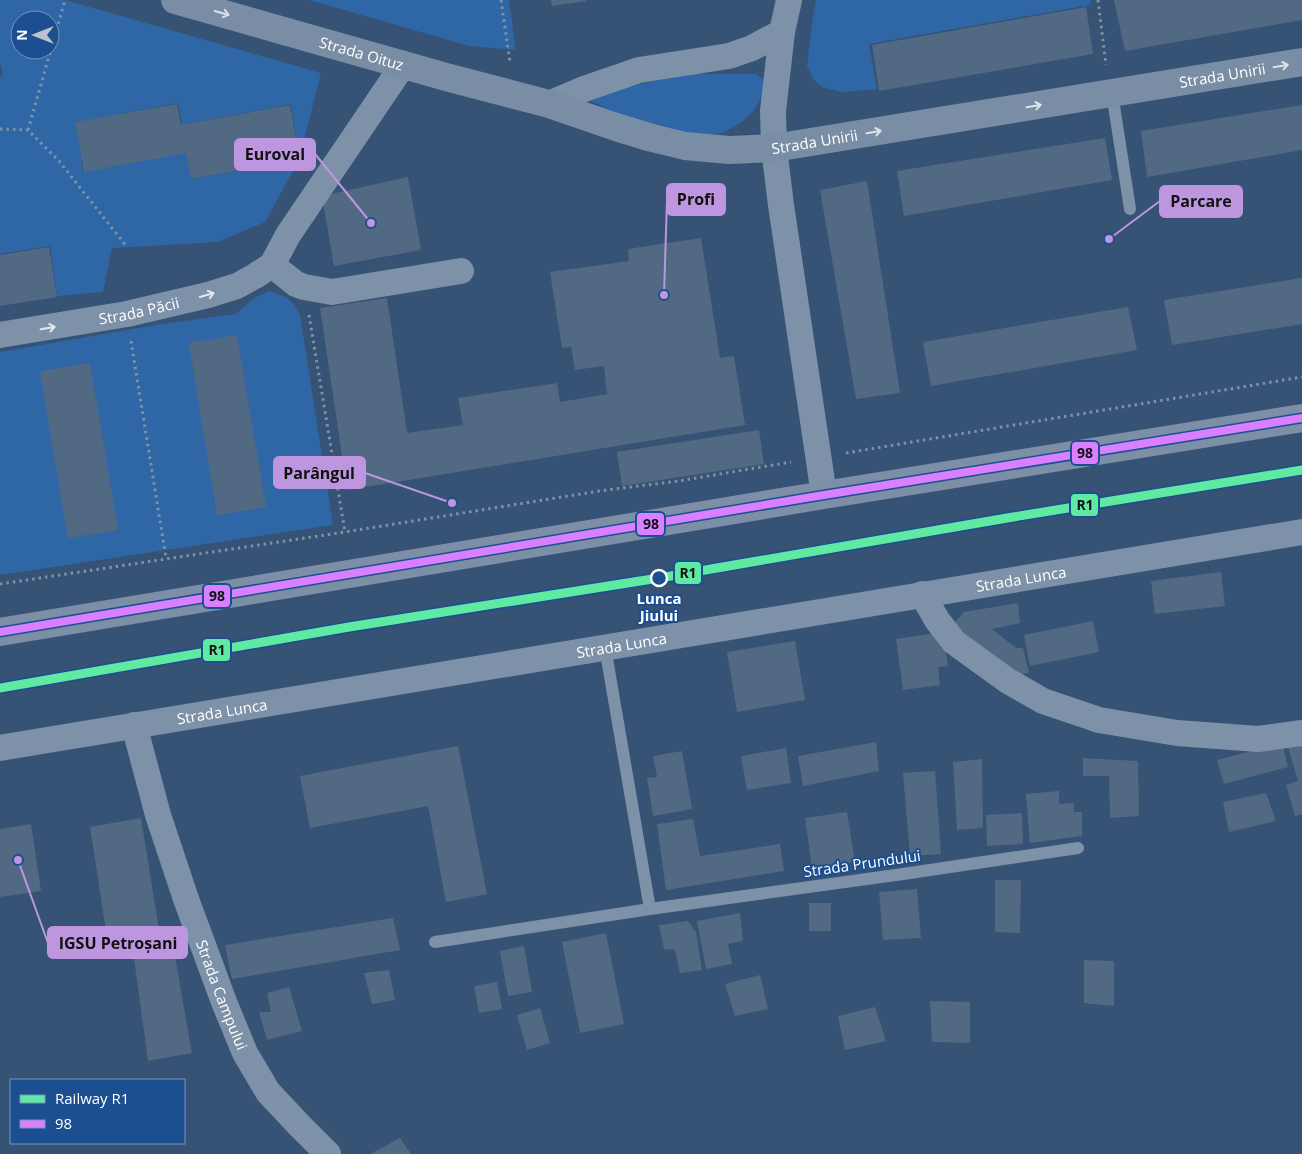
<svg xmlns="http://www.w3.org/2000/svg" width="1302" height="1154" font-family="'Open Sans',sans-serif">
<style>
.green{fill:#2f66a5;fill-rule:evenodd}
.building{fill:#526984}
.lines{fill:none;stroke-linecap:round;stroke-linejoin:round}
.path{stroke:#7d92a8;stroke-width:3;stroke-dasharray:2.5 4;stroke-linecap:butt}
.lane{stroke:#7d92a8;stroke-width:12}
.street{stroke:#7d92a8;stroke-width:26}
.secondary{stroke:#798da4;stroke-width:28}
.primary{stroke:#7d8ea7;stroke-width:28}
.bus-1-casing{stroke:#1b4f8f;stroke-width:11}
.bus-1{stroke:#d880ff;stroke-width:8}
.rail-1-casing{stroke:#1b4f8f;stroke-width:12}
.rail-1{stroke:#60e9a3;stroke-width:9}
.oneway{stroke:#dee2e8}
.oneway2{stroke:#e5e9ee}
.stop-dot{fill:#1b4f8f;stroke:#fff;stroke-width:2.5}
.labels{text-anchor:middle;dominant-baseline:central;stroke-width:4;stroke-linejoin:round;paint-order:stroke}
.street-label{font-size:15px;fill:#fff;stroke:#1b4f8f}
.stop-label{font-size:15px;font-weight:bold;fill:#fff;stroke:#1b4f8f}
.leader{fill:none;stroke:#bd96df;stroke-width:2}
.callout-dot{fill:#bd96df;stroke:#1b4f8f;stroke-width:2}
.callout{fill:#bd96df;stroke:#bd96df;stroke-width:2}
.callout-label{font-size:16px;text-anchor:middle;font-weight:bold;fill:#111}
.line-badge{stroke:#1b4f8f;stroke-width:2}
.pale-badge-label{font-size:14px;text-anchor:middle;font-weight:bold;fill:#111}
</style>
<rect width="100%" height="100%" fill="#365274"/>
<path class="green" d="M 0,0 L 65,0 L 321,73 L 299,160 L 265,222 L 218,242 L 112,248 L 103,292 L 57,296 L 50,246 L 0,254 L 0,77 L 3,76 L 0,63 ZM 20,20 L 50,20 L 50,50 L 20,50 ZM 178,103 L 182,125 L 291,104 L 295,130 L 299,160 L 191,179 L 186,152 L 83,172 L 77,122 Z
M 309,0 L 509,0 L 516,50 L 469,46 Z
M 816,0 L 1091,0 L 1090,5 L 869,44 L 877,89 L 842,92 L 822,87 L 814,80 L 807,67 L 813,16 Z
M 692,74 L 757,74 L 763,79 L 765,83 L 764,93 L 753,112 L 742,122 L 723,133 L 704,136 L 636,122 L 586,99 L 586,96 L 649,82 Z
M 269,291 C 288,297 290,298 300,315 L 333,525 L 0,575 L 0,352 L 161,324 L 236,314 L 256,297 Z"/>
<path class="building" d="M 551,0 L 586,0 L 586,1 L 552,6 Z
M 1114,0 L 1302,0 L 1302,20 L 1125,51 Z
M 1086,7 L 1093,54 L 879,91 L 872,45 Z
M 177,104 L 181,125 L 290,105 L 300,159 L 191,179 L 186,153 L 84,172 L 75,122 Z
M 1302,105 L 1302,150 L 1147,177 L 1141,131 Z
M 1105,138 L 1112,180 L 904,216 L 897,171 Z
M 408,177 L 421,250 L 334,266 L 322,196 Z
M 867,181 L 900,393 L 856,399 L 820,190 Z
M 701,238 L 720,358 L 734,356 L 745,425 L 347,490 L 320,308 L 387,298 L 407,433 L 463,425 L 458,398 L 557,383 L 560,402 L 607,394 L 604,366 L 575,370 L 571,347 L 562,348 L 550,272 L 629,261 L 628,249 Z
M 49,247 L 57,297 L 0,306 L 0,255 Z
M 1302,278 L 1302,324 L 1172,345 L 1164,300 Z
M 1128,307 L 1137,350 L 931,386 L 923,342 Z
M 237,335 L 266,507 L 217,515 L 189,343 Z
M 90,363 L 118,530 L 68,538 L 40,371 Z
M 759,430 L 764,464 L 622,486 L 617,452 Z
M 1221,572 L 1225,606 L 1155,614 L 1151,581 Z
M 1018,603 L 1020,623 L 992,629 L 1016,648 L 1023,648 L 1029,673 L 1016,675 L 950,628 L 964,612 Z
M 1093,621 L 1099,652 L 1030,666 L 1024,635 Z
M 943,632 L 948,666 L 938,667 L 940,685 L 903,690 L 896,639 Z
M 795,641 L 805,700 L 737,712 L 727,652 Z
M 1302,740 L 1302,814 L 1295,816 L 1286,785 L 1298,781 L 1287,744 Z
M 876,742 L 879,771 L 803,786 L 798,756 Z
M 1282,743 L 1288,767 L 1224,784 L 1217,760 Z
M 458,746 L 487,894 L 446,902 L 428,806 L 310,828 L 300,776 Z
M 786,748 L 791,783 L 747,790 L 741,756 Z
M 682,751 L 692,809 L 653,816 L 647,778 L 657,777 L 653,756 Z
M 1083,758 L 1138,761 L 1139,816 L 1110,818 L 1109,776 L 1083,776 Z
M 982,759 L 983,828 L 957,830 L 953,762 Z
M 935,771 L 941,854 L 910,856 L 903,773 Z
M 1059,791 L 1059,804 L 1074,803 L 1074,812 L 1082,812 L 1082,836 L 1030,843 L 1026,794 Z
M 1266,793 L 1276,821 L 1229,832 L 1223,802 Z
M 847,812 L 855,862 L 812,868 L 805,818 Z
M 1022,813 L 1023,844 L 987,846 L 986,815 Z
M 141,818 L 160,936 L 108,944 L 90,827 Z
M 693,819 L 700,856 L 780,844 L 784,871 L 666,890 L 657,824 Z
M 31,824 L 41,891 L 0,897 L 0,829 Z
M 995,880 L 1021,880 L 1020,933 L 995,932 Z
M 917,889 L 921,938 L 883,940 L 879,892 Z
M 809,903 L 831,903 L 831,931 L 809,931 Z
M 740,913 L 743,941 L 728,944 L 732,964 L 706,969 L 697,921 Z
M 393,918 L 400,950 L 232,979 L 225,945 Z
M 688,921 L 696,932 L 702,970 L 680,973 L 675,950 L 664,949 L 659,925 Z
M 606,933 L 624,1024 L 580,1033 L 562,942 Z
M 173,945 L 192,1053 L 148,1061 L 133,951 Z
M 524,946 L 532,992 L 508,996 L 500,951 Z
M 1084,960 L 1114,961 L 1114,1006 L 1084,1003 Z
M 389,970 L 395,1000 L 372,1004 L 364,973 Z
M 760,975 L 768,1009 L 735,1016 L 725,984 Z
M 497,982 L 502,1009 L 479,1013 L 474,986 Z
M 289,987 L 302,1031 L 267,1040 L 259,1012 L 271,1012 L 267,993 Z
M 930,1001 L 970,1002 L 970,1043 L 932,1042 Z
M 875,1007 L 886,1041 L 845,1050 L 838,1016 Z
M 540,1008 L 550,1043 L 527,1050 L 517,1015 Z
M 400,1138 L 411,1154 L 370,1154 Z"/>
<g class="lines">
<path class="path" d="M 501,0 L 510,62
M 1098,0 L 1106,65
M 0,129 L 28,130 L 59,161 L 127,247
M 28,130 L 65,0
M 309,315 L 345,532
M 131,341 L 166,558
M 846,453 L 1302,377
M 0,584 L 345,532 L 599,491 L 679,481 L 791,462"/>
<path class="lane" d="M 1112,93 L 1130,209
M 605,647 L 650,909
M 435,942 L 650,909 L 903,874 L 1078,848"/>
<g class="street">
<path d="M 789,0 L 782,32 L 773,111 L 774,148 L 781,205 L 824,495"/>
<path d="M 403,65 L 288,235 L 272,265 L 296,284 L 304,287 L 332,292 L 461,271"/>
<path d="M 549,104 L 584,89 L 639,70 L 729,56 L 752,48 L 782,32"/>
<path id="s1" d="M 0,335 L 127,314 L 208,295 L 237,286 L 255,276 L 272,265"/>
<path d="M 922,594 L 937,620 L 954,642 L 1008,681 L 1043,701 L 1099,720 L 1177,733 L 1258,739 L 1302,733"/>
<path id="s2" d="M 134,725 L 158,815 L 186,899 L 224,1002 L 245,1053 L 268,1092 L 300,1126 L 328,1154"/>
<path id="s3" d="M 0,748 L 1302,532"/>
</g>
<path class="secondary" id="s4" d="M 175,0 L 446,77 L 549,104 L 616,127 L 652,138 L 685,146 L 729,150 L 774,148 L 1302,62"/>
<path class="primary" d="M 0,632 L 824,495 L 1302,418"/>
<defs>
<path id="bus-1" d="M 0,632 L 824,495 L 1302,418"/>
</defs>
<use href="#bus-1" class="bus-1-casing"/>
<use href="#bus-1" class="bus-1"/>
<defs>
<path id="rail-1" d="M 0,688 L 349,627 L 659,578 L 1013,517 L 1302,470"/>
</defs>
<use href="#rail-1" class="rail-1-casing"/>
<use href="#rail-1" class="rail-1"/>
</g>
<defs><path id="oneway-shaft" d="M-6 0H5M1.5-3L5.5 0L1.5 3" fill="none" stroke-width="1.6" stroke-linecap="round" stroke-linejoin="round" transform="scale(1.25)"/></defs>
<g class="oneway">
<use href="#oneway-shaft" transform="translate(222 13) rotate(16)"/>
<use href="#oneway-shaft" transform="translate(1281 66) rotate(-9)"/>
<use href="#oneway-shaft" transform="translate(1034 106) rotate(-9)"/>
<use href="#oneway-shaft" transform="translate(874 132) rotate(-9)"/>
</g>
<g class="oneway2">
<use href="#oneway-shaft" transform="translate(207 295) rotate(-16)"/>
<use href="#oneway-shaft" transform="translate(48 328) rotate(-10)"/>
</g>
<circle class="stop-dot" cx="659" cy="578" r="8"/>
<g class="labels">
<g class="street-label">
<text stroke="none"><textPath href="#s4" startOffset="194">Strada Oituz</textPath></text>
<text stroke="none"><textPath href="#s4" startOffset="1074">Strada Unirii</textPath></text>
<text stroke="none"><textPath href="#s4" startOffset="661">Strada Unirii</textPath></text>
<text stroke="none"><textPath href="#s1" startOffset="141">Strada Păcii</textPath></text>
<text stroke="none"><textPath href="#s3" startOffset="1035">Strada Lunca</textPath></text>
<text stroke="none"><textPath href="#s3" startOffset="630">Strada Lunca</textPath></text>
<text stroke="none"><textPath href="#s3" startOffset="225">Strada Lunca</textPath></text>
<text transform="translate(862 863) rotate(-8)">Strada Prundului</text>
<text stroke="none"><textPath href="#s2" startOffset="284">Strada Campului</textPath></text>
</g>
<g class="stop-label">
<text x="659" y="598">Lunca<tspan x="659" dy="17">Jiului</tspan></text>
</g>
</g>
<path class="leader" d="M371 223L315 154M664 295L667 200M1109 239L1160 201M452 503L365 473M18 860L48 943"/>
<g class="callout-dot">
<circle cx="371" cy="223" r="5"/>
<circle cx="664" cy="295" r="5"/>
<circle cx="1109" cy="239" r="5"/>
<circle cx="452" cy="503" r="5"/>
<circle cx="18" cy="860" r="5"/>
</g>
<g class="callout">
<rect x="235" y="139" width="80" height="31" rx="5"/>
<rect x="667" y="184" width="58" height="31" rx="5"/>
<rect x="1160" y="186" width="82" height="31" rx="5"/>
<rect x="274" y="457" width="91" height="31" rx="5"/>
<rect x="48" y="927" width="139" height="31" rx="5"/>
</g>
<g class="callout-label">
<text x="275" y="160">Euroval</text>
<text x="696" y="205">Profi</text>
<text x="1201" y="207">Parcare</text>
<text x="319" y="479">Parângul</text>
<text x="118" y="949">IGSU Petroșani</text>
</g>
<g class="line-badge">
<rect x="1071" y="441" width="28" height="24" rx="5" fill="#d880ff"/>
<rect x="1070" y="493" width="29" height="24" rx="5" fill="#60e9a3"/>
<rect x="636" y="512" width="29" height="24" rx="5" fill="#d880ff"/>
<rect x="674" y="561" width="28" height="24" rx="5" fill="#60e9a3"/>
<rect x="203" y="584" width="28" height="24" rx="5" fill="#d880ff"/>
<rect x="202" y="638" width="29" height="24" rx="5" fill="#60e9a3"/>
</g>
<g class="pale-badge-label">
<text x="1085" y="458">98</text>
<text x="1085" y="510">R1</text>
<text x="651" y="529">98</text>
<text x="688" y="578">R1</text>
<text x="217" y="601">98</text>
<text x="217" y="655">R1</text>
</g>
<rect x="10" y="1079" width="175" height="65" fill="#1b4f8f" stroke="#7695bc"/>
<rect x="20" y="1095" width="25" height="8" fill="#60e9a3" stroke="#7695bc"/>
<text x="55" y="1104" font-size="15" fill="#ffffff">Railway R1</text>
<rect x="20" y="1120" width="25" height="8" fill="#d880ff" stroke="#7695bc"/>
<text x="55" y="1129" font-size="15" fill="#ffffff">98</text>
<g transform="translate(35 35) rotate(270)"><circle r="24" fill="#1b4f8f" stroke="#7695bc"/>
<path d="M0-4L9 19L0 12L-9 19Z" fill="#b9c2ce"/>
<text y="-8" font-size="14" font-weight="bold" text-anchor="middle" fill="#ffffff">N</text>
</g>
</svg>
